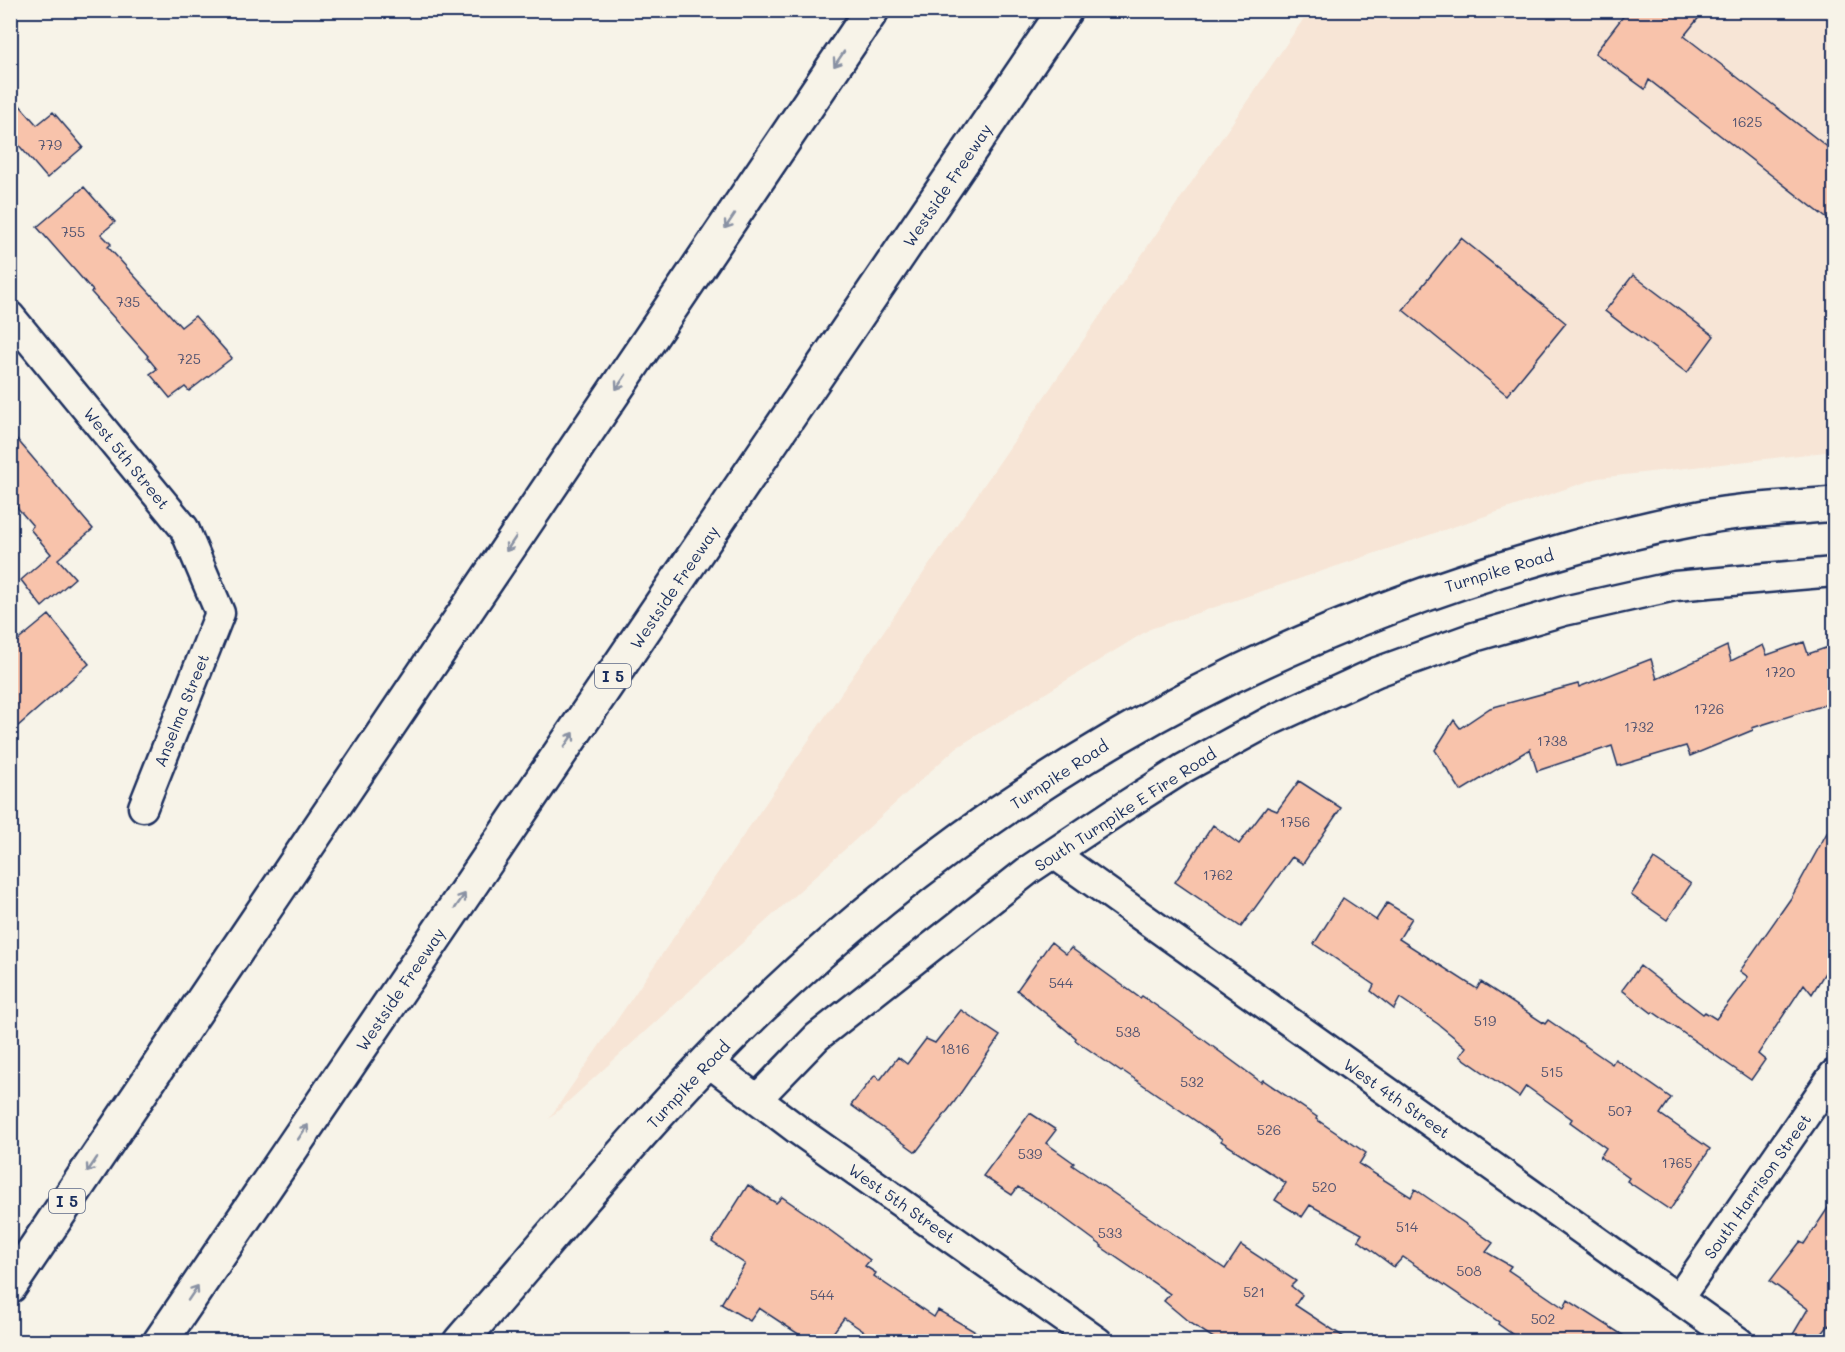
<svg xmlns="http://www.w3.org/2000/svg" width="1845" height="1352" font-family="Mali,sans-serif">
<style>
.built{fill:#f7e5d6}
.building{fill:#f8c3ab;stroke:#1b2f5e;stroke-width:1.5}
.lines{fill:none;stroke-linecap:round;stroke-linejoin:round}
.minor-casing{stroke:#1b2f5e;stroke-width:33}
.tertiary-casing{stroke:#1b2f5e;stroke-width:38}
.motorway-casing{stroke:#1b2f5e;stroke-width:38}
.minor{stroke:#f7f3e8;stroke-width:28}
.tertiary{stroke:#f7f3e8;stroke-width:33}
.motorway{stroke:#f7f3e8;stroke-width:33}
.oneway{stroke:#8991a3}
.labels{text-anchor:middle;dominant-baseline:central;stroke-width:5;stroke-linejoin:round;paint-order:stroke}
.number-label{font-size:14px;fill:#525471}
.shield{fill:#f7f3e8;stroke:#5d6a87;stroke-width:1.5}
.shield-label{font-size:15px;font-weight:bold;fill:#1b2f5e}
.street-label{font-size:16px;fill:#1b2f5e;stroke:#f7f3e8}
</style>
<rect width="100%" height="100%" fill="#f7f3e8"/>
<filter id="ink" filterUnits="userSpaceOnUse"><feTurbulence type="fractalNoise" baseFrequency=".0167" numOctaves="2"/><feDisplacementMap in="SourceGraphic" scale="12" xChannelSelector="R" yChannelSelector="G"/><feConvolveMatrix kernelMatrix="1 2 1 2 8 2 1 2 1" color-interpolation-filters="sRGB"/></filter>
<g filter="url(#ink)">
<path class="built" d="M 1309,11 L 1834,11 L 1834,451 L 1598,478 L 1150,629 L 956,748 L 549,1119 Z"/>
<path class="building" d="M 1628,10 L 1705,10 L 1684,36 L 1834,152 L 1834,224 L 1649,80 L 1645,89 L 1595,53 Z
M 10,94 L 37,125 L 53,112 L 83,147 L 47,178 L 10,135 Z
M 84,187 L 115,222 L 101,234 L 111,244 L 108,247 L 181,327 L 195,316 L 232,358 L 189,391 L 185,387 L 170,398 L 150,374 L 157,369 L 147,357 L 148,356 L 91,292 L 93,291 L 37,227 Z
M 1461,238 L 1566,323 L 1507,395 L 1403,310 Z
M 1633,275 L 1714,336 L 1687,373 L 1605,311 Z
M 10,431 L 93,529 L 58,559 L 75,578 L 42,607 L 21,580 L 51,554 L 30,529 L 33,526 L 10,499 Z
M 49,615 L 89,664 L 10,733 L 10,647 Z
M 1804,642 L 1808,654 L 1834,645 L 1834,702 L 1752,728 L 1753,730 L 1690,756 L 1686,746 L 1618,766 L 1612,746 L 1537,771 L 1530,749 L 1461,791 L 1435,750 L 1454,720 L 1460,728 L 1490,708 L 1578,684 L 1579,687 L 1651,659 L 1657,679 L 1727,646 L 1731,661 L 1763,645 L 1767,655 Z
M 1299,781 L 1341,808 L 1303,864 L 1292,857 L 1241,927 L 1175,882 L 1213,825 L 1239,844 L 1267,807 L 1277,811 Z
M 1834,820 L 1834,958 L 1812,994 L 1804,984 L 1758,1054 L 1765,1060 L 1751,1080 L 1653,1012 L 1652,1013 L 1622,990 L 1640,966 L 1703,1014 L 1705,1012 L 1716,1019 L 1748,977 L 1740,971 L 1791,898 Z
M 1654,859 L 1691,884 L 1667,920 L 1631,895 Z
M 1343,898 L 1376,920 L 1387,903 L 1412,918 L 1399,939 L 1477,989 L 1481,982 L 1545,1024 L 1548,1020 L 1612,1064 L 1615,1059 L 1671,1098 L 1660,1114 L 1710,1149 L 1670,1210 L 1627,1181 L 1629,1178 L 1600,1157 L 1606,1148 L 1570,1122 L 1572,1119 L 1526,1086 L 1519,1097 L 1460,1056 L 1466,1047 L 1438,1024 L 1400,998 L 1394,1009 L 1371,991 L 1374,985 L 1314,944 Z
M 1051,942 L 1066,954 L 1071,948 L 1140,998 L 1142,996 L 1174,1018 L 1261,1082 L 1263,1080 L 1317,1117 L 1316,1119 L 1366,1153 L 1359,1164 L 1411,1197 L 1415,1189 L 1493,1243 L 1486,1252 L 1511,1266 L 1508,1270 L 1564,1308 L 1568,1300 L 1632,1341 L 1522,1341 L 1498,1324 L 1499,1322 L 1403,1257 L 1394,1267 L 1358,1240 L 1362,1234 L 1310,1205 L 1302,1217 L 1275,1200 L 1286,1183 L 1221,1141 L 1222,1139 L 1123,1071 L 1121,1072 L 1075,1040 L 1076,1038 L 1017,990 Z
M 961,1010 L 1000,1036 L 955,1101 L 916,1152 L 851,1105 L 875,1075 L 880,1080 L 898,1057 L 907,1064 L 926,1039 L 935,1043 Z
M 1030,1113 L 1056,1130 L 1046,1143 L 1074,1163 L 1072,1165 L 1225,1269 L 1241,1245 L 1296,1281 L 1291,1286 L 1302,1295 L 1295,1305 L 1350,1341 L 1218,1341 L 1189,1322 L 1164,1301 L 1170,1294 L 1101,1247 L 1102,1246 L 1044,1203 L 1018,1187 L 1012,1195 L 983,1176 Z
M 748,1185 L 776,1203 L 782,1197 L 820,1223 L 870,1260 L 865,1266 L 876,1273 L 874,1276 L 934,1317 L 938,1310 L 991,1341 L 878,1341 L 844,1318 L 827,1341 L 809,1341 L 759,1308 L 750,1321 L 721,1304 L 745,1264 L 712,1242 Z
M 1834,1199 L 1834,1329 L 1829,1325 L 1816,1341 L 1789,1341 L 1808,1309 L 1770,1281 L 1800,1242 L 1804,1244 Z"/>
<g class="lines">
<defs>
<path id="minor" d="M 10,316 L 184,528 L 220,613 L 143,807
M 1054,854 L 1739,1342
M 708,1062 L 798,1130 L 1098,1342
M 757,1099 L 817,1037 L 1030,869 L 1117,811 L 1184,768 L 1270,721 L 1377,672 L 1474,637 L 1564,611 L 1675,586 L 1834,572
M 1679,1298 L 1834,1074"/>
<path id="tertiary" d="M 460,1342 C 557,1231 650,1116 755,1013 C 976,799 1237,645 1532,560 C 1590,542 1650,527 1710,516 C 1751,509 1793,508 1834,504"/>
<path id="motorway" d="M 10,1286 L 872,10
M 160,1342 L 1065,10"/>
</defs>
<use href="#minor" class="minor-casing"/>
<use href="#tertiary" class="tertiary-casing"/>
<use href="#motorway" class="motorway-casing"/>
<use href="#minor" class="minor"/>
<use href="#tertiary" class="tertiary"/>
<use href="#motorway" class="motorway"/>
</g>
<defs><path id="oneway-shaft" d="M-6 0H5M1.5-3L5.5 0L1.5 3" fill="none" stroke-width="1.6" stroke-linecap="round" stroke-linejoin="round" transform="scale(1.5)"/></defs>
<g class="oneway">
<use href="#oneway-shaft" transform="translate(839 59) rotate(124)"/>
<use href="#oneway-shaft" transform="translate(730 221) rotate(124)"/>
<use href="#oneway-shaft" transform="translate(621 382) rotate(124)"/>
<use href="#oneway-shaft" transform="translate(511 544) rotate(124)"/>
<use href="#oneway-shaft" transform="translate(569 740) rotate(-56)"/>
<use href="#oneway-shaft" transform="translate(460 901) rotate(-56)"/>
<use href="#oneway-shaft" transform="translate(303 1132) rotate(-56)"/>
<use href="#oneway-shaft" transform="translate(92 1165) rotate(124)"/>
<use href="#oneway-shaft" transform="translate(193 1293) rotate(-56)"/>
</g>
</g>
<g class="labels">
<g class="number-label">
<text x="1747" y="121">1625</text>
<text x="50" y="144">779</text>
<text x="73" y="231">755</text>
<text x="128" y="301">735</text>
<text x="189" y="358">725</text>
<text x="1780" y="671">1720</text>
<text x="1709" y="708">1726</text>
<text x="1639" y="726">1732</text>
<text x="1552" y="740">1738</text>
<text x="1295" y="821">1756</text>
<text x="1218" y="874">1762</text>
<text x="1061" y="982">544</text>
<text x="1485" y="1020">519</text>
<text x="1128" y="1031">538</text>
<text x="955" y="1048">1816</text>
<text x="1552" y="1071">515</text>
<text x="1192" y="1081">532</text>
<text x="1620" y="1110">507</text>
<text x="1269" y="1129">526</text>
<text x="1030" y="1153">539</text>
<text x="1677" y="1162">1765</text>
<text x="1324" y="1186">520</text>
<text x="1407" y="1226">514</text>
<text x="1110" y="1232">533</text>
<text x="1469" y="1270">508</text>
<text x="1254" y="1291">521</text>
<text x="822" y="1294">544</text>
<text x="1543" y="1318">502</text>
</g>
<g class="shield">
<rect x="595" y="664" width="36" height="24" rx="4.5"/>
<rect x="49" y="1189" width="36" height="24" rx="4.5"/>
</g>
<g class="shield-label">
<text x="613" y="676">I 5</text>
<text x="67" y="1201">I 5</text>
</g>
<g class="street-label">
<text transform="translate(947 185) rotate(-56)">Westside Freeway</text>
<text transform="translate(127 458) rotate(51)">West 5th Street</text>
<text transform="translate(1499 570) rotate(-17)">Turnpike Road</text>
<text transform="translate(674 587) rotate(-56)">Westside Freeway</text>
<text transform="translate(181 710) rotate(-68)">Anselma Street</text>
<text transform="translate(1059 774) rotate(-33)">Turnpike Road</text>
<text transform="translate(1125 809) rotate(-33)">South Turnpike E Fire Road</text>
<text transform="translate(400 989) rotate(-56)">Westside Freeway</text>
<text transform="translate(688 1084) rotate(-47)">Turnpike Road</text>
<text transform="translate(1397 1098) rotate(35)">West 4th Street</text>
<text transform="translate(1757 1186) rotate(-55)">South Harrison Street</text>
<text transform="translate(902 1203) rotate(35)">West 5th Street</text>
</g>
</g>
<rect width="1845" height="1352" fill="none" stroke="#f7f3e8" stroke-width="36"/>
<rect x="18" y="18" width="1809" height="1316" fill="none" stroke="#1b2f5e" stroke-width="2" filter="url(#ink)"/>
</svg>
